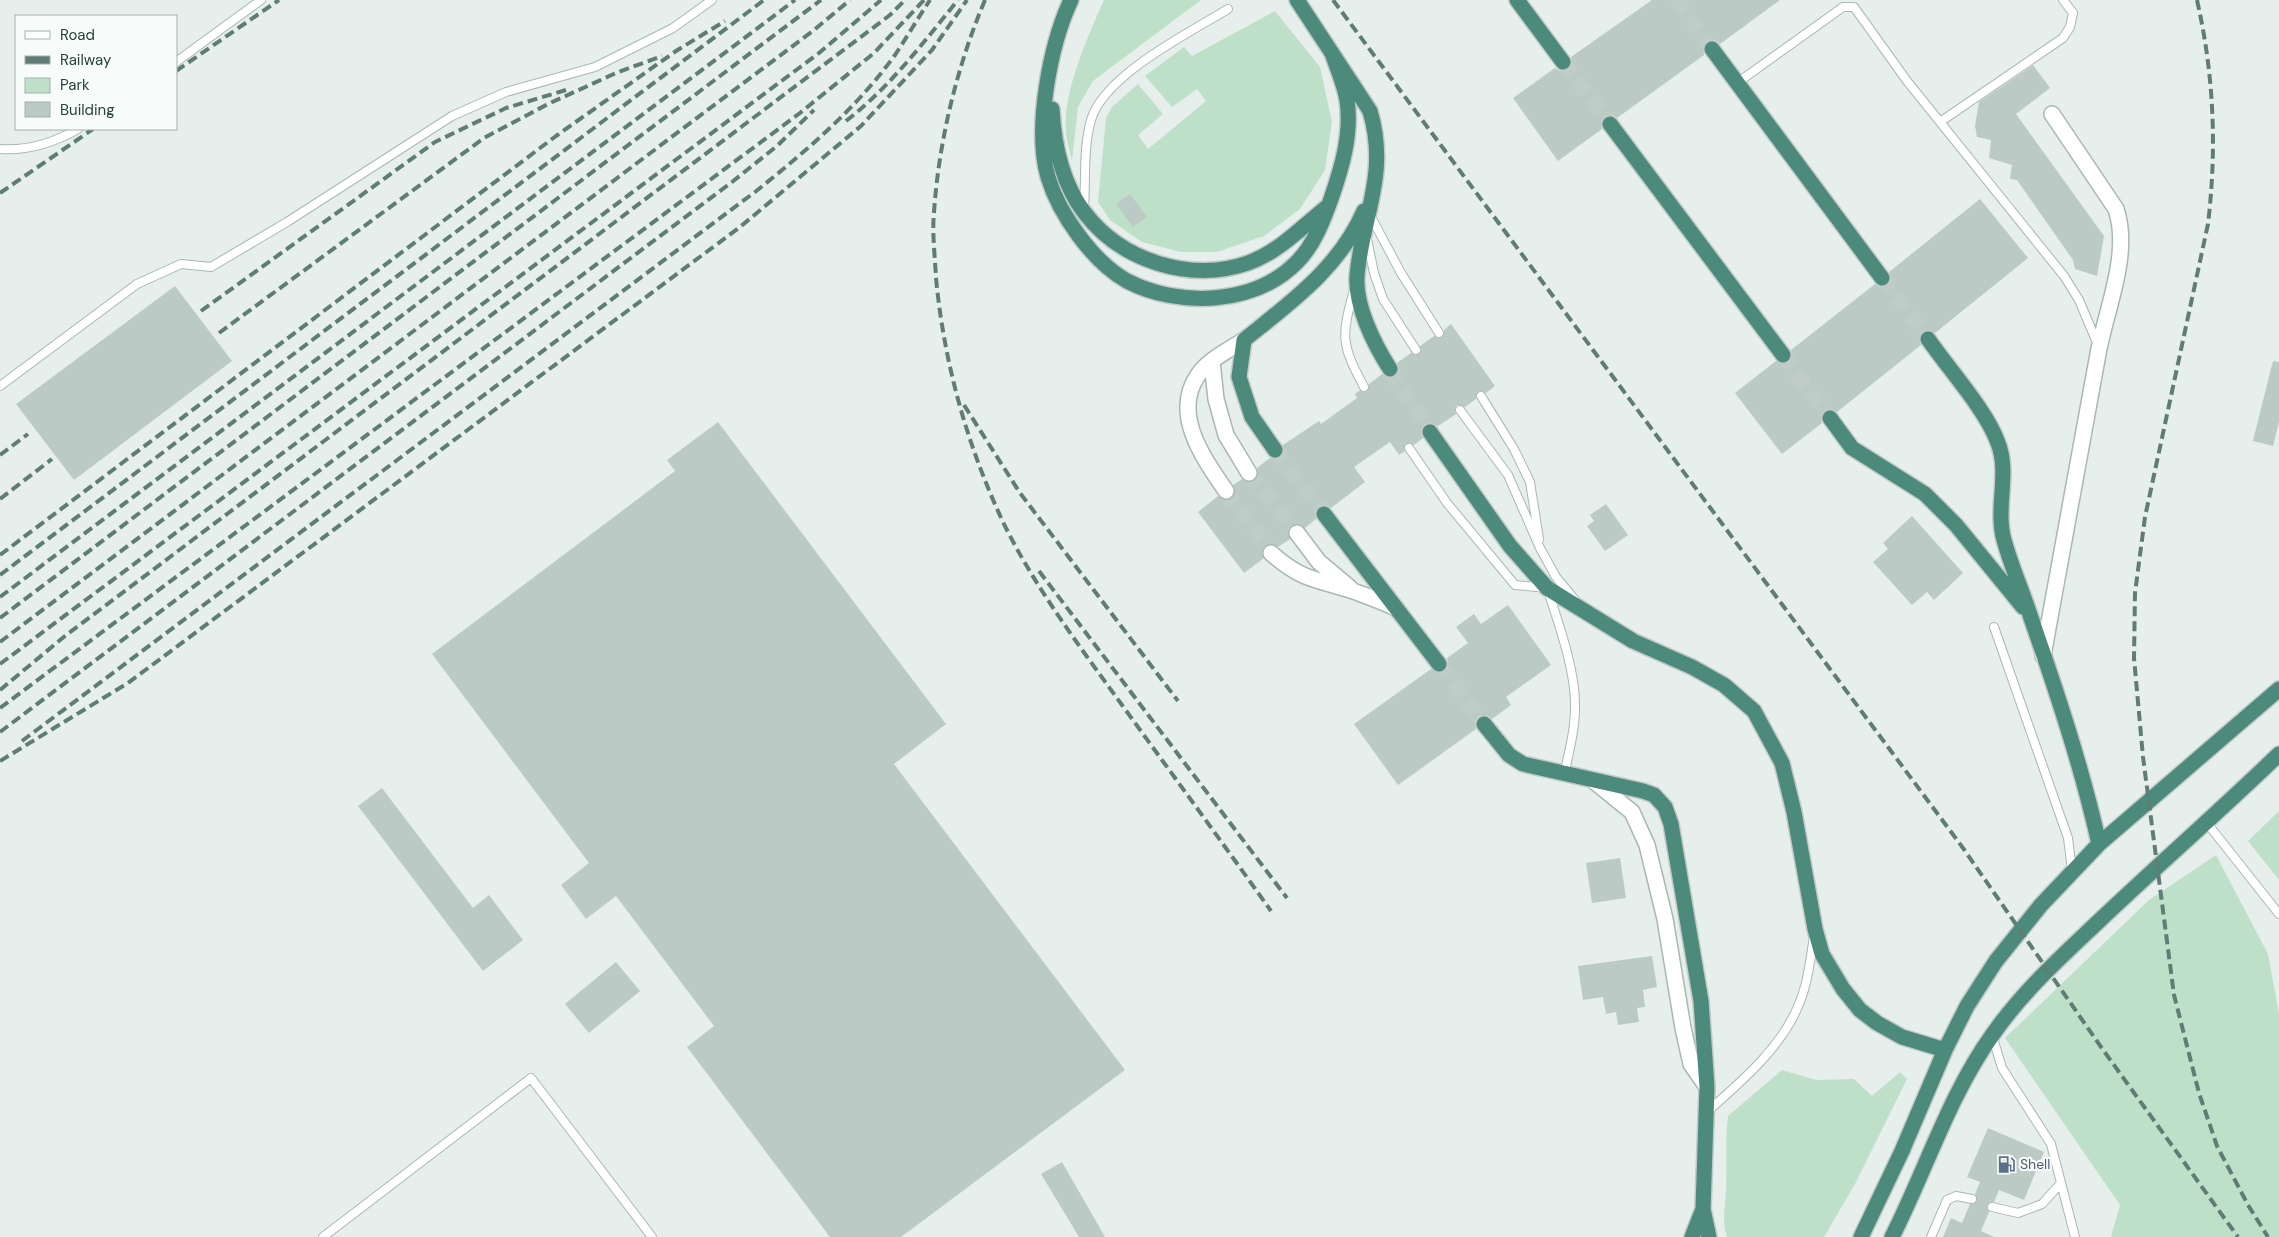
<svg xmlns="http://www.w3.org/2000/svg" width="2279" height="1237" font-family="'DM Sans',sans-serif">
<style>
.green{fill:#bfe0c8}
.building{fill:#bbcac4}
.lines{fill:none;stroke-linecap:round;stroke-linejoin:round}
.minor-tunnel{stroke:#bfccc8;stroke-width:15;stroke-dasharray:15 8;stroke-linecap:butt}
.trunk-tunnel{stroke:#bfccc8;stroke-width:15;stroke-dasharray:15 8;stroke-linecap:butt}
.service-casing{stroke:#a8b8b2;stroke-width:10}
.minor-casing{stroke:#a8b8b2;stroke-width:18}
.trunk-casing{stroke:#c2cac8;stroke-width:18}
.service{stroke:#fff;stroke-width:8}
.minor{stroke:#fff;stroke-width:15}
.trunk{stroke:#4c8a7c;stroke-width:15}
.rail{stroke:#5f7d75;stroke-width:4;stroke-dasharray:10 5;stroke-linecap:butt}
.labels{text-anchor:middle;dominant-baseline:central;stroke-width:4.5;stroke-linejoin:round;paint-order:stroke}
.service-label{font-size:14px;fill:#4e5e75;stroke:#f7fbf9;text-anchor:start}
</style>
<rect width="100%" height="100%" fill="#e6efeb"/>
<path class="green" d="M 1104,0 L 1201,0 L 1093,81 L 1078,107 L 1072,161 C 1070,151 1066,140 1066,130 C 1063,91 1088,36 1104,0 Z
M 1275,11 L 1320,67 L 1332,122 L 1325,170 L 1300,209 L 1264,236 L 1217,252 L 1181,252 L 1142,242 L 1110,220 L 1098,202 L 1106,118 L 1112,107 L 1138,84 L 1163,114 L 1138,135 L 1148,149 L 1206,101 L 1197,89 L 1172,107 L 1145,76 L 1184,47 L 1192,56 Z
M 2279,811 L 2279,880 L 2248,841 Z
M 2216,855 L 2268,954 L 2279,1014 L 2279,1237 L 2111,1237 L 2120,1205 L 2005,1038 L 2149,900 Z
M 1782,1070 L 1816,1080 L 1854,1079 L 1872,1096 L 1900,1072 L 1907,1079 L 1855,1184 L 1824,1237 L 1727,1237 C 1721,1220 1726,1204 1726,1187 C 1727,1162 1725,1140 1728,1116 Z"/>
<path class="building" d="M 1652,0 L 1780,0 L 1720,44 L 1715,40 L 1707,41 L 1703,46 L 1704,55 L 1617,118 L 1613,115 L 1605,116 L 1601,121 L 1602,129 L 1558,161 L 1513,98 L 1555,68 L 1560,71 L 1568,70 L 1572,65 L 1571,57 Z
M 2033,65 L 2050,88 L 2016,114 L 2104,236 L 2097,276 L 2075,269 L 2073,260 L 2017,180 L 2010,179 L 2012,165 L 1989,158 L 1991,140 L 1977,137 L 1975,126 L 1979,102 Z
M 1130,194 L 1147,217 L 1133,227 L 1116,204 Z
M 1980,199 L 2028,258 L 1935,333 L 1928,330 L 1922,332 L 1919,339 L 1921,345 L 1837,412 L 1829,409 L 1824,411 L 1821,419 L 1822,423 L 1782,454 L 1735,393 L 1776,361 L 1784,364 L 1789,362 L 1792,354 L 1791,350 L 1875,284 L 1883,287 L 1888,285 L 1891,277 L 1889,272 Z
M 175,286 L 232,361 L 74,480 L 16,404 Z
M 1451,324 L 1495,386 L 1486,393 L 1478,392 L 1476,399 L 1465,407 L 1457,405 L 1455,408 L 1456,414 L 1438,426 L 1430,423 L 1424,425 L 1421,432 L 1423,438 L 1414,445 L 1405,444 L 1405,451 L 1399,455 L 1390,442 L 1354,467 L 1365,482 L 1331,508 L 1327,505 L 1319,506 L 1315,511 L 1316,519 L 1305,528 L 1300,524 L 1292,525 L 1288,530 L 1290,539 L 1278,547 L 1272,544 L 1264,547 L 1262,552 L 1264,558 L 1244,573 L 1198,512 L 1218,496 L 1226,500 L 1232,498 L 1235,491 L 1233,485 L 1242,479 L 1249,482 L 1254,481 L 1258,473 L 1257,468 L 1270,458 L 1276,459 L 1283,454 L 1283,445 L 1319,421 L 1321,424 L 1357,398 L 1355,394 L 1360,390 L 1367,392 L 1369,384 L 1382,374 L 1390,378 L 1395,377 L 1399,369 L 1397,363 L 1411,353 L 1419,354 L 1420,346 L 1434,336 L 1442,337 L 1444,330 Z
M 2273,361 L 2279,362 L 2279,422 L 2273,446 L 2253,441 Z
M 718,422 L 946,724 L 894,764 L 1125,1070 L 901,1237 L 830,1237 L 687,1047 L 714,1026 L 616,896 L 586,919 L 561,885 L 589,863 L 432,654 L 675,471 L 667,460 Z
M 1606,504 L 1628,535 L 1605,551 L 1587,526 L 1594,521 L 1590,515 Z
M 1912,516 L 1963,573 L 1934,600 L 1927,592 L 1912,605 L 1873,562 L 1888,549 L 1883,543 Z
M 1508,605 L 1551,665 L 1506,697 L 1511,705 L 1492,719 L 1487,715 L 1479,716 L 1475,721 L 1476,729 L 1398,785 L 1354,724 L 1431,669 L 1440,673 L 1445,671 L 1448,663 L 1447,658 L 1468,643 L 1456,627 L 1474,614 L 1481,624 Z
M 382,788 L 473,908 L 489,895 L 523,940 L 483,971 L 358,806 Z
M 1620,858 L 1626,898 L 1592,903 L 1586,863 Z
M 1652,956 L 1657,987 L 1643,990 L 1645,1007 L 1637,1008 L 1639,1022 L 1618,1025 L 1616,1012 L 1606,1014 L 1603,997 L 1583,1000 L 1578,966 Z
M 616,962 L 640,991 L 589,1033 L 565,1004 Z
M 1988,1128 L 2044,1152 L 2024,1200 L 1999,1190 L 1994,1202 L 1988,1204 L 1987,1208 L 1989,1212 L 1981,1231 L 1994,1237 L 1943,1237 L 1951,1218 L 1962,1223 L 1970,1204 L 1977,1200 L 1975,1194 L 1980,1182 L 1967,1177 Z
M 1062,1162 L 1105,1237 L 1079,1237 L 1041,1174 Z"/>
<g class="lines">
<path class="minor-tunnel" d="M 1249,473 L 1297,533
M 1226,491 L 1271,553"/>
<path class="trunk-tunnel" d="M 1676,0 L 1712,49
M 1563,62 L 1610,124
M 1882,278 L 1928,339
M 1783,355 L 1830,418
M 1390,369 L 1430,432
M 1275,450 L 1324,514
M 1439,664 L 1484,724"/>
<defs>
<path id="service" d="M 176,62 L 261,0
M 1737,83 L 1843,7 L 1854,7 L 1907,81 L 2064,276 L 2079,300 L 2098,345
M 1940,122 L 2063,38 L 2070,27 L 2073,13 L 2063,0
M 0,149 C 27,151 55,142 78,129
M 1084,208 C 1086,179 1083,148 1091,120 C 1104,75 1189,33 1228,9
M 1370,215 L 1401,273 L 1439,333
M 1367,239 L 1374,273 L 1383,299 L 1416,350
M 1354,290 C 1341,337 1341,344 1364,387
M 0,386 L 137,284 L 181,264 L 211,267 L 287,222 L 452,116 L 506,92 L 595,67 L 673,28 L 712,0
M 1481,396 L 1514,449 L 1530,482 L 1539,539
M 1460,410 L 1508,475 L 1540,548 L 1556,577 L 1575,600
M 1409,448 L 1447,503 L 1515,585 L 1547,588 C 1558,622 1576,671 1575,707 C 1575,730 1569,752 1564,775
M 1994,627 L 2068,838 L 2072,871
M 2207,823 L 2279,914
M 1992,1035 L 2002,1068 L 2051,1144 L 2075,1237
M 1708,1111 C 1742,1081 1782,1047 1799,1004 C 1808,983 1810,960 1814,937
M 1992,1207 L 2018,1213 L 2042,1204 L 2061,1183
M 323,1237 L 531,1078 L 652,1237
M 1931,1237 L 1947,1200 L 1956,1196 L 1972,1199"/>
<path id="minor" d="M 1212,362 L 1216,399 L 1226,435 L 1249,473
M 1226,491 C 1204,459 1171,414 1198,375 C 1208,360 1229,350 1244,340
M 1297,533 L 1319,562 L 1350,588
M 1271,553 C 1302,581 1317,579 1353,591 C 1368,596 1382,602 1396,608
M 2043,656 C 2061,555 2080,454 2098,354 C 2106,309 2131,254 2116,209 L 2052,114
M 1595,782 L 1632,812 L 1647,845 L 1665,919 L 1683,1028 L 1691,1064 L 1707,1087"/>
<path id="trunk" d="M 1071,0 C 1050,45 1034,129 1048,177 C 1059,214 1093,262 1127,281 C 1179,308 1255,305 1297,262 C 1314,245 1323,221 1331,199 C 1342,167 1352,134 1347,100 C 1344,84 1337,68 1332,53
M 1297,0 L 1370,111 C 1389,175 1362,216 1357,276 C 1355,306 1374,344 1390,369
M 1517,0 L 1563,62
M 1712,49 L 1882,278
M 1052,109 C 1054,145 1062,183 1084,212 C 1121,261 1190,283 1248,263 C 1279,252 1303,226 1328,206
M 1610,124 L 1783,355
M 1928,339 C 1948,368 1987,411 1998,443 C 2010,473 1995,509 2004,540 C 2011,566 2022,590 2030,615 C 2056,690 2082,767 2099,844
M 1830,418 L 1852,448 L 1925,494 L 1956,525 L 2023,607
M 1430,432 L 1510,546 L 1547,588 L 1633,641 L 1692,667 L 1724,685 L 1754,711 L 1782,763 L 1794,812 L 1815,929 L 1822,954 L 1843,989 L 1860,1010 L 1877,1023 L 1902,1037 L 1945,1050
M 1275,450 L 1252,417 L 1239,377 L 1244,340 C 1291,302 1339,268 1364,211
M 1324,514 L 1439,664
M 1484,724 L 1509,755 L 1523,764 L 1643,791 L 1654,795 L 1665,807 L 1671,824 L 1701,1001 L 1707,1087 L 1703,1209 L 1709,1237
M 1692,1237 L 1703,1209
M 1861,1237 L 1902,1151 L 1945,1050 L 1967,1006 L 1996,961 L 2041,905 L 2099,844 L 2279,689
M 1892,1237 C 1926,1170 1949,1095 1993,1034 C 2023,991 2061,957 2099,921 C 2158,865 2220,811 2279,754"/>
</defs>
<use href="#service" class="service-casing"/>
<use href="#minor" class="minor-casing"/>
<use href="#trunk" class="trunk-casing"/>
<use href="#service" class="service"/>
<use href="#minor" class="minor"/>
<use href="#trunk" class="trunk"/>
<path class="rail" d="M 985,0 C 957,66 939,140 934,212 C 932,234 935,256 936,278 C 944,363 967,445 1003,522 C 1034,586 1080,647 1122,705 C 1172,774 1222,842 1271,911
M 1333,0 L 1963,848 L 2101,1047 L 2238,1237
M 2197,0 C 2214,75 2217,148 2208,224 L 2145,517 L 2135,593 L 2134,658 L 2143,757 L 2174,995 L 2199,1093 L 2217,1146 L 2248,1205 L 2268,1237
M 176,71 L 279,0
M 846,121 C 890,87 923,43 958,0
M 0,193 L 93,129
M 201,311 L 435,142 L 506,108 L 566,90
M 219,333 L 484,138 L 548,104 L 616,73 L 662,56
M 964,405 L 1020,493 L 1178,701
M 0,455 L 28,434
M 0,499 L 52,459
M 0,555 L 556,136 L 676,51 L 725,21
M 1039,571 L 1287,898
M 0,575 L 764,0
M 0,597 L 795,0
M 0,618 L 821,0
M 0,642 L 814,30 L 850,0
M 0,664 L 819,53 L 881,0
M 0,690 L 65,636 L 890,15 L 905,0
M 0,708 L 800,113 L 874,53 L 924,0
M 0,732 L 732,182 L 777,146 L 814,110
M 22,741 L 755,192 C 806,151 856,109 895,55 C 907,37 918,18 930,0
M 0,761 L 128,683 L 740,227 L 861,126 L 932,50 L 967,0"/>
</g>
<defs>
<symbol id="fuel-bare" viewBox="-9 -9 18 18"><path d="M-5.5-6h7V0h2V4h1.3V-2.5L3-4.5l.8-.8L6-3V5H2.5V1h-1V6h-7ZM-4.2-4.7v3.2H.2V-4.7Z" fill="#5c6f8a" stroke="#f7fbf9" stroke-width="2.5" paint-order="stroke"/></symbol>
</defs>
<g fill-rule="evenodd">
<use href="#fuel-bare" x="1994" y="1152" width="25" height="25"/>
</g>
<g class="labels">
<g class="service-label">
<text x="2020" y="1164">Shell</text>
</g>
</g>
<rect x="15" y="15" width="162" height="115" fill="#f7fbf9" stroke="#a3b1ad"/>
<rect x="25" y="31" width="25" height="8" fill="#ffffff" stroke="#a3b1ad"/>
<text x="60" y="40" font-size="15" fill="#24423a">Road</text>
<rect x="25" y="56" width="25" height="8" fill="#5f7d75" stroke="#a3b1ad"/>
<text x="60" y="65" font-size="15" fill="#24423a">Railway</text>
<rect x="25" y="78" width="25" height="15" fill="#bfe0c8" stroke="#a3b1ad"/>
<text x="60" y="90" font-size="15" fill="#24423a">Park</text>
<rect x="25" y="102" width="25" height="15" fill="#bbcac4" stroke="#a3b1ad"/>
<text x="60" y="115" font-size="15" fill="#24423a">Building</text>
</svg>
